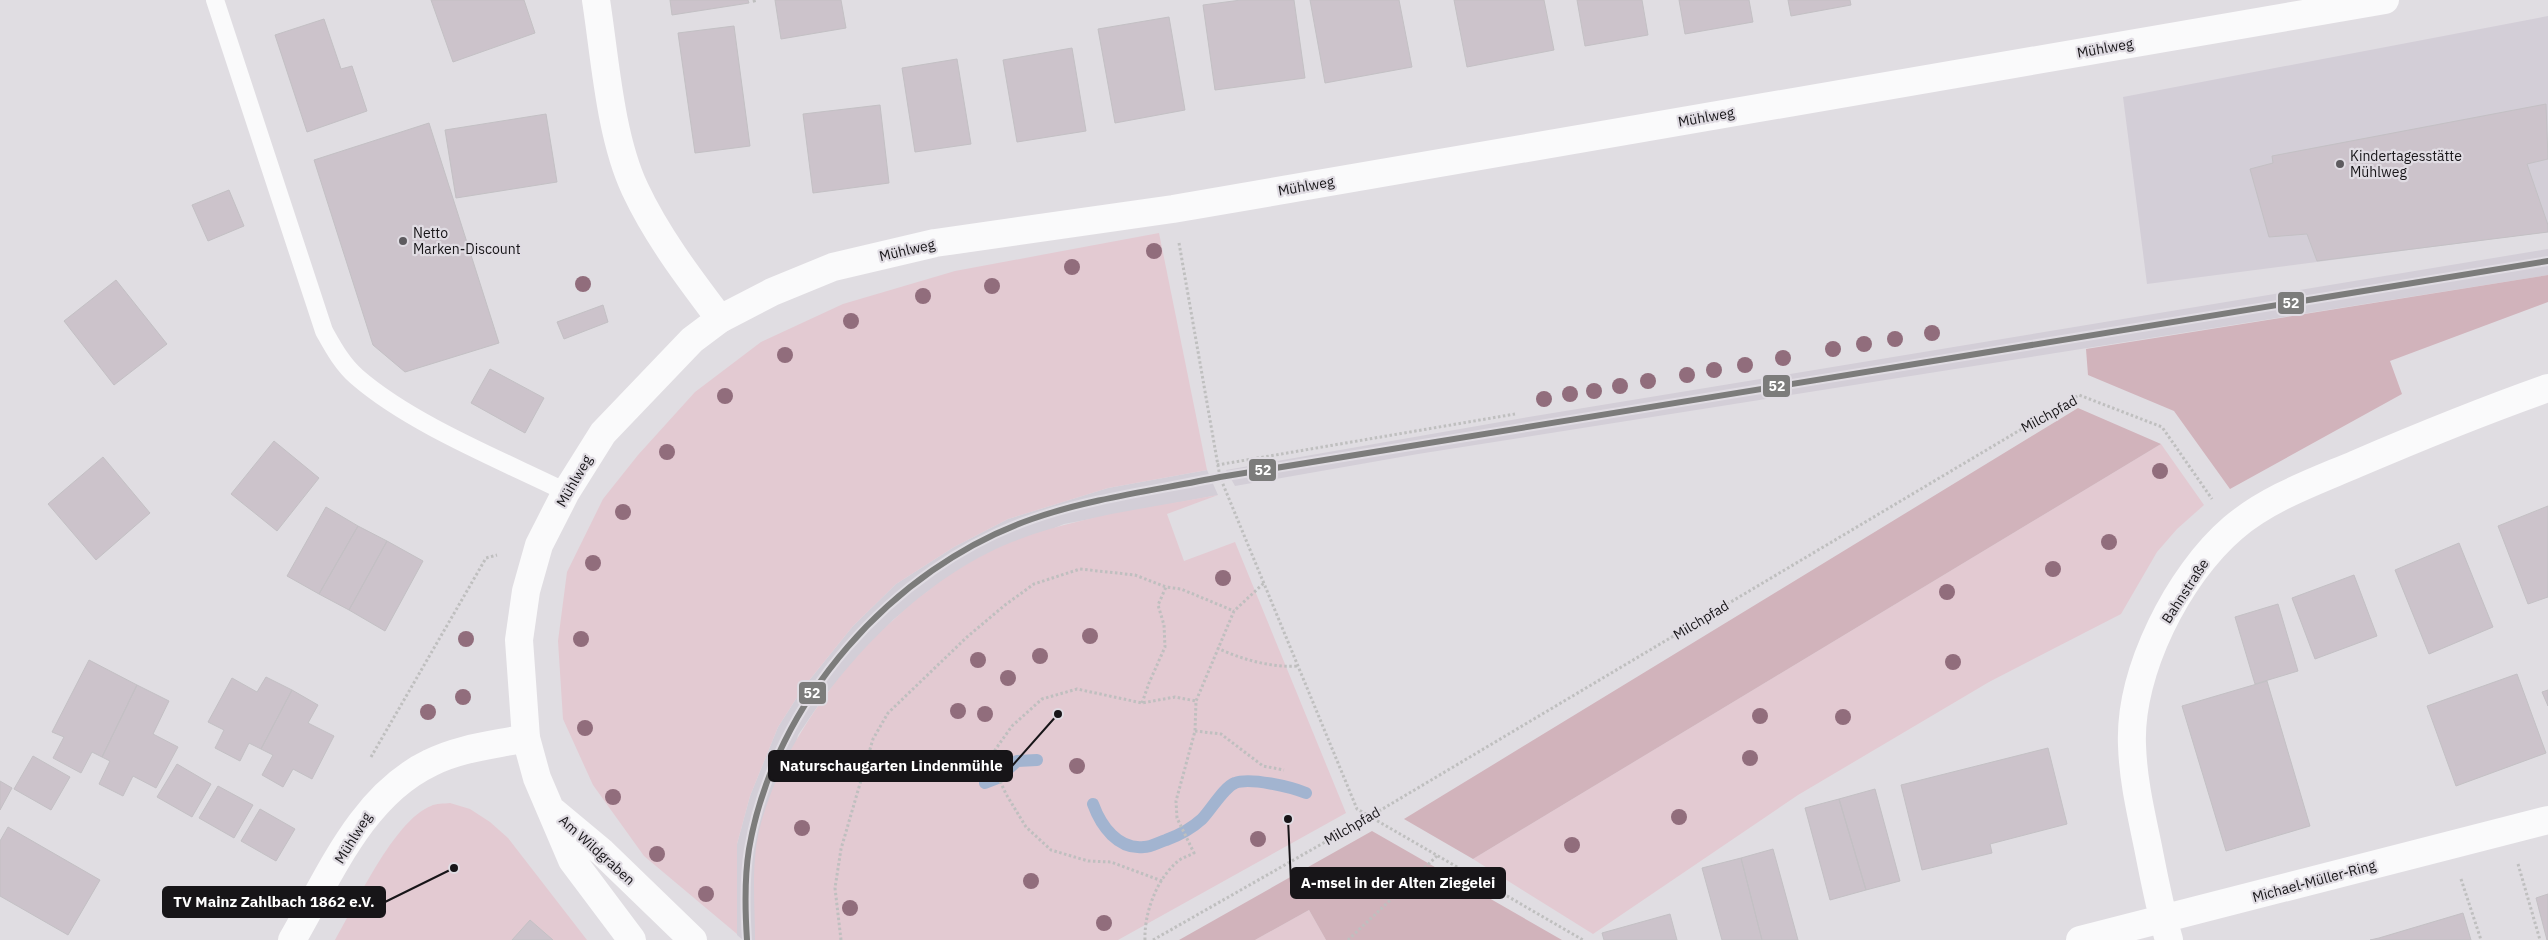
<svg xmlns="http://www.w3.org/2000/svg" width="2548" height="940" font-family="'IBM Plex Sans',sans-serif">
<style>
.built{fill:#d3ced7}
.green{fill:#e3cad2}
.forest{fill:#d1b3bb}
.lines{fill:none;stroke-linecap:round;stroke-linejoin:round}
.stream{stroke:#a2b4d0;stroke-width:12}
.building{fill:#ccc3cb;stroke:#c3c0c4}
.path{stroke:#bfbfbf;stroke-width:3;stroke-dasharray:2.5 2.5;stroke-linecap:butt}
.lane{stroke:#fafafb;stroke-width:18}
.street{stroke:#fafafb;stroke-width:28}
.secondary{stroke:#fafafb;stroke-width:28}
.tram-1-casing{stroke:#e0dce3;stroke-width:10}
.tram-1{stroke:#7c7c7b;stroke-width:6}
.tree{fill:#916d7c}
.poi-dot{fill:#5d5b5f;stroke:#e0dce3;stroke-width:2}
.labels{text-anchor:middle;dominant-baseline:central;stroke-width:4.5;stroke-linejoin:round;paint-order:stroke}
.street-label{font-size:14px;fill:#171518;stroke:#e0dce3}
.poi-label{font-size:14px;fill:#171518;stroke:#e0dce3;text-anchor:start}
.leader{fill:none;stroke:#171518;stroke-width:2}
.callout-dot{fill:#171518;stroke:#e0dce3;stroke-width:2}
.callout{fill:#171518;stroke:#171518;stroke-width:2}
.callout-label{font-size:15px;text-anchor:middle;font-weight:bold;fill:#fff}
.line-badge{stroke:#e0dce3;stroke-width:2}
.badge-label{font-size:14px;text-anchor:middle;font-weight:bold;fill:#fff}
</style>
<rect width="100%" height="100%" fill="#e0dde2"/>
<path class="built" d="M 2548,16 L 2548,232 L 2147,284 L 2123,97 Z
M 2548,249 L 2548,275 L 1418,454 L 1235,486 L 1226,470 L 1523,418 Z
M 1207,470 L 1218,495 L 1064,524 L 966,566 L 927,592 L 893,620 L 826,694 L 798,735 L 755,928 L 755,940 L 743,940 L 737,935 L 737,844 L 750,796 L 778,727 L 803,688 L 853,626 L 896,584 L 954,547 L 1008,519 L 1108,488 Z"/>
<path class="green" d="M 1159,233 L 1207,470 L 1108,488 L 1008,519 L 954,547 L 896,584 L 853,626 L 803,688 L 778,727 L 750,796 L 737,844 L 737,934 L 644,856 L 593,785 L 563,719 L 558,641 L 567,572 L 603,499 L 638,455 L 695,392 L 761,342 L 843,304 L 955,271 Z
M 2161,444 L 2204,505 L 2177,529 L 2157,552 L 2121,614 L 1989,682 L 1798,795 L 1593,934 L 1473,859 Z
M 1218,495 L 1167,514 L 1184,561 L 1235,542 L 1346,813 L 1118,940 L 755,940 C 755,904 751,867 759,831 C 787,715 902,586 1012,542 C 1078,516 1149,508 1218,495 Z
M 450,803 L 470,809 L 490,822 L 508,838 L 587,940 L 335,940 C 355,906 394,820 431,806 C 436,803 444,804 450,803 Z
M 1309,910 L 1326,940 L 1255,940 Z"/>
<path class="forest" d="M 2548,275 L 2548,302 L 2390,361 L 2402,394 L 2230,489 L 2174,411 L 2088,375 L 2086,349 Z
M 2078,408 L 2161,444 L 1473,859 L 1404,819 Z
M 1372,831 L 1562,940 L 1326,940 L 1309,910 L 1255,940 L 1179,940 Z"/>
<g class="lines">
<path class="stream" d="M 985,783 L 998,778 L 1017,761 L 1037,760
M 1093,804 C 1101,826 1118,850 1144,847 C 1151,847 1159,842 1166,840 C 1180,835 1191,829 1202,819 C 1211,810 1224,787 1235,783 C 1250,777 1291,787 1306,793"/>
</g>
<path class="building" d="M 431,0 L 524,0 L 535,33 L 453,62 Z
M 670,0 L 748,0 L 749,3 L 672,15 Z
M 775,0 L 841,0 L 846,28 L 781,39 Z
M 1241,0 L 1294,0 L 1305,78 L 1215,90 L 1203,5 Z
M 1310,0 L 1399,0 L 1412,67 L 1325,83 Z
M 1454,0 L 1544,0 L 1554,50 L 1467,67 Z
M 1577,0 L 1642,0 L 1648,35 L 1585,46 Z
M 1679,0 L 1749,0 L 1753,22 L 1685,34 Z
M 1788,0 L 1850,0 L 1851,5 L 1791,16 Z
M 1169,17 L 1185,110 L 1115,123 L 1098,29 Z
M 324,19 L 341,69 L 352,66 L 367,111 L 307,132 L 275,35 Z
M 734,26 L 750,146 L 695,153 L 678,33 Z
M 1072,48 L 1086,131 L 1017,142 L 1003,60 Z
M 957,59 L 971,144 L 915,152 L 902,68 Z
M 2546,104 L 2548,159 L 2527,164 L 2548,225 L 2548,232 L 2317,261 L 2307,234 L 2269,237 L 2250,169 L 2273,163 L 2272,156 Z
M 880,105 L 889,183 L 813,193 L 803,114 Z
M 546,114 L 557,182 L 456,198 L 445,130 Z
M 429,123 L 499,343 L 405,372 L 373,345 L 314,160 Z
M 229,190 L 244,226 L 208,241 L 192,205 Z
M 116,280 L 167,344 L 114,385 L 64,321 Z
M 603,305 L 608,322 L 564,339 L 557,322 Z
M 490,369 L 544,398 L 525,433 L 471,403 Z
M 274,441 L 319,478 L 277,531 L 231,494 Z
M 103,457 L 150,513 L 96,560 L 48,504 Z
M 2548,506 L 2548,597 L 2528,604 L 2498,526 Z
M 326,507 L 358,526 L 319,594 L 287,576 Z
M 358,526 L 387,541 L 349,610 L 319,594 Z
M 387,541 L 423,561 L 385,631 L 349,610 Z
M 2459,543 L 2493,627 L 2429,654 L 2395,570 Z
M 2354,575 L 2377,636 L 2315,659 L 2292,598 Z
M 2278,604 L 2298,671 L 2255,684 L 2235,617 Z
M 89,660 L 137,685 L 102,757 L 92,752 L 81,773 L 53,758 L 64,737 L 52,732 Z
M 2517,674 L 2546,753 L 2456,786 L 2427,706 Z
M 266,677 L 292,690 L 261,749 L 249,743 L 240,761 L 215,748 L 224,730 L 208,722 L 232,678 L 257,692 Z
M 2267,681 L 2310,826 L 2226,851 L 2182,706 Z
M 137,685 L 169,701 L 153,734 L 178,747 L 156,788 L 133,776 L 123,796 L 99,784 L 110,761 L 102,757 Z
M 292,690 L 318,705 L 308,723 L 334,736 L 312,779 L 293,769 L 283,787 L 262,775 L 273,755 L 261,749 Z
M 2548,690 L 2548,706 L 2542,692 Z
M 2048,748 L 2067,824 L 1990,844 L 1992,853 L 1922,870 L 1901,785 Z
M 33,756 L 70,777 L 51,810 L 14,789 Z
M 177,764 L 211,784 L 192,817 L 157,797 Z
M 0,781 L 12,788 L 0,810 Z
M 218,786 L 253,805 L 234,838 L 199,818 Z
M 1875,789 L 1900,881 L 1866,890 L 1839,799 Z
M 1839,799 L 1866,890 L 1830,900 L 1805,808 Z
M 260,809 L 295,829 L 276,861 L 241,841 Z
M 8,827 L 100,880 L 68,935 L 0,896 L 0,841 Z
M 1773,849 L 1798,940 L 1762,940 L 1741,858 Z
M 1741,858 L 1762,940 L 1722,940 L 1702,868 Z
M 2548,894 L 2548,940 L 2547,940 L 2536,898 Z
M 2463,913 L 2471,940 L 2370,940 L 2379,938 Z
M 1670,914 L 1677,940 L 1604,940 L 1602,933 Z
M 530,920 L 553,940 L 512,940 Z"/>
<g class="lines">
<path class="path" d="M 754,0 L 755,4
M 1179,243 L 1220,477 L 1357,809 L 1583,940
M 1217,465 L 1515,414
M 1217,648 C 1241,659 1271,668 1298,666
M 1142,703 L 1149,683 L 1165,647 L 1164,625 L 1158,605 L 1166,587 L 1181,589 L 1234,611
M 1195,731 L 1221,734 L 1263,766 L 1284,770
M 371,757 L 486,558 L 497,555
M 2518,864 L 2540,940
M 2461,879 L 2481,940
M 1162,881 L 1111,862 L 1088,861 L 1051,850 L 1026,827 L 1006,794 L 992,764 L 995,750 L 1012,726 L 1042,699 L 1077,689 L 1142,703 L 1175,697 L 1196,701
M 841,940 L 835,888 L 841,849 L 873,739 L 888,713 L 967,637 L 1005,605 L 1034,584 L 1080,569 L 1135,575 L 1166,587
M 1145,940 C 1144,914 1156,880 1177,862 C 1181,858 1188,856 1194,853 L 1177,818 L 1176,801 L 1195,731 L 1196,701 L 1234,611 L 1265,582
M 1153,940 L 1369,817 L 2079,395 L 2162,427 L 2212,499
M 1348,940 L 1437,856"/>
<path class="lane" d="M 215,0 L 324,331 C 333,347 342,364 357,377 C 411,424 501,460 566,492"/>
<path class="street" d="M 596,0 C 605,58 610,136 635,189 C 657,236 689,278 720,319
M 292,940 C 329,877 361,796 430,763 C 459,748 494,745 526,738
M 2080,940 L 2548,820
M 2169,940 C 2160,909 2154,878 2148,847 C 2141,813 2133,780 2132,745 C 2129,672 2178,575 2233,528 C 2268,498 2314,482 2356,464 C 2419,437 2483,411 2548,388"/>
<path class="secondary" d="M 554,812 L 602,852 L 693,940
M 632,940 L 572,860 L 537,778 L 526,738 L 519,640 L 526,591 L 539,545 L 566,492 L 603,433 L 692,340 L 720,319 L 772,292 L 833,267 L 935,243 L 1173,209 L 2385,0"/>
<defs>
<path id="tram-1" d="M 747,940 C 745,910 744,880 749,849 C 774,702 892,568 1032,519 C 1092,498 1157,490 1220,477 L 2548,261"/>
</defs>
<use href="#tram-1" class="tram-1-casing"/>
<use href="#tram-1" class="tram-1"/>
</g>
<g class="tree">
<circle cx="1154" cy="251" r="8"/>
<circle cx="1072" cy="267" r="8"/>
<circle cx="583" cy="284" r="8"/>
<circle cx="992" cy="286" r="8"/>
<circle cx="923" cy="296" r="8"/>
<circle cx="851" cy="321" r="8"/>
<circle cx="1932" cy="333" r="8"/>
<circle cx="1895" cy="339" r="8"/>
<circle cx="1864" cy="344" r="8"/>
<circle cx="1833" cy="349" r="8"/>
<circle cx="785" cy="355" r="8"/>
<circle cx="1783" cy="358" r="8"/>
<circle cx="1745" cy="365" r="8"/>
<circle cx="1714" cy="370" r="8"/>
<circle cx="1687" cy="375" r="8"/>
<circle cx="1648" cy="381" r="8"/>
<circle cx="1620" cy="386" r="8"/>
<circle cx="1594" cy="391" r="8"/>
<circle cx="1570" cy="394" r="8"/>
<circle cx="725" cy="396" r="8"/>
<circle cx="1544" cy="399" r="8"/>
<circle cx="667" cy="452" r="8"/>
<circle cx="2160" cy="471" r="8"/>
<circle cx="623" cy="512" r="8"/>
<circle cx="2109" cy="542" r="8"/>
<circle cx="593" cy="563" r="8"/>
<circle cx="2053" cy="569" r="8"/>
<circle cx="1223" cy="578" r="8"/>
<circle cx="1947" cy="592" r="8"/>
<circle cx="1090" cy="636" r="8"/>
<circle cx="466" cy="639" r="8"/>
<circle cx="581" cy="639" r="8"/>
<circle cx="1040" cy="656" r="8"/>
<circle cx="978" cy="660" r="8"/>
<circle cx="1953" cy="662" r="8"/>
<circle cx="1008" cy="678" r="8"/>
<circle cx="463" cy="697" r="8"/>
<circle cx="958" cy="711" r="8"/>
<circle cx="428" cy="712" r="8"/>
<circle cx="985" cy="714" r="8"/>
<circle cx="1760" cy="716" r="8"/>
<circle cx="1843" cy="717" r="8"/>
<circle cx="585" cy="728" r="8"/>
<circle cx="1750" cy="758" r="8"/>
<circle cx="1077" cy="766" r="8"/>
<circle cx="613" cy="797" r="8"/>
<circle cx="1679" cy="817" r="8"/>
<circle cx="802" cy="828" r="8"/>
<circle cx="1258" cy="839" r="8"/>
<circle cx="1572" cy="845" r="8"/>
<circle cx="657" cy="854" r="8"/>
<circle cx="1031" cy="881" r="8"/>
<circle cx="706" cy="894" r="8"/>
<circle cx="850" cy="908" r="8"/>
<circle cx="1104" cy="923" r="8"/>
</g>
<g class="poi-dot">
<circle cx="2340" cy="164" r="5"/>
<circle cx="403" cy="241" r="5"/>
</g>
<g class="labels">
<g class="street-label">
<text transform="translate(2105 48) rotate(-10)">Mühlweg</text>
<text transform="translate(1706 117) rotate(-10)">Mühlweg</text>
<text transform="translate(1306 186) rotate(-10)">Mühlweg</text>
<text transform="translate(907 250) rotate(-13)">Mühlweg</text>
<text transform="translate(2049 414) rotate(-29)">Milchpfad</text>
<text transform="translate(574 481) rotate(-60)">Mühlweg</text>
<text transform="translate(2185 591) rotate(-57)">Bahnstraße</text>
<text transform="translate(1701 620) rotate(-31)">Milchpfad</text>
<text transform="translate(1352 826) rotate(-30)">Milchpfad</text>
<text transform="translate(353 838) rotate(-58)">Mühlweg</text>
<text transform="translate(597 850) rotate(42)">Am Wildgraben</text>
<text transform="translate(2314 881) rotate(-15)">Michael-Müller-Ring</text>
</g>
<g class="poi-label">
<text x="2350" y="156">Kindertagesstätte<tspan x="2350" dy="16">Mühlweg</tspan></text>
<text x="413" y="233">Netto<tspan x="413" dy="16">Marken-Discount</tspan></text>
</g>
</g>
<path class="leader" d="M1058 714L1012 766M1288 819L1291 883M454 868L385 902"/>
<g class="callout-dot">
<circle cx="1058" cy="714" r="5"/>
<circle cx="1288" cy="819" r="5"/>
<circle cx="454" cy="868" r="5"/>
</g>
<g class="callout">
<rect x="769" y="751" width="243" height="30" rx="5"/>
<rect x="1291" y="868" width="214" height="30" rx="5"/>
<rect x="163" y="887" width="222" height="30" rx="5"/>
</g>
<g class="callout-label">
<text x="891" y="771">Naturschaugarten Lindenmühle</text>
<text x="1398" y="888">A-msel in der Alten Ziegelei</text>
<text x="274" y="907">TV Mainz Zahlbach 1862 e.V.</text>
</g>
<g class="line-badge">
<rect x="2277" y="291" width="28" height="24" rx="5" fill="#7c7c7b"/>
<rect x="1762" y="374" width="29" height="24" rx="5" fill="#7c7c7b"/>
<rect x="1248" y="458" width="29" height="24" rx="5" fill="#7c7c7b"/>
<rect x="798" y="681" width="29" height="24" rx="5" fill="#7c7c7b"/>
</g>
<g class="badge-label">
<text x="2291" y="308">52</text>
<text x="1777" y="391">52</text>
<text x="1263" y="475">52</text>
<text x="812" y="698">52</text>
</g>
</svg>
